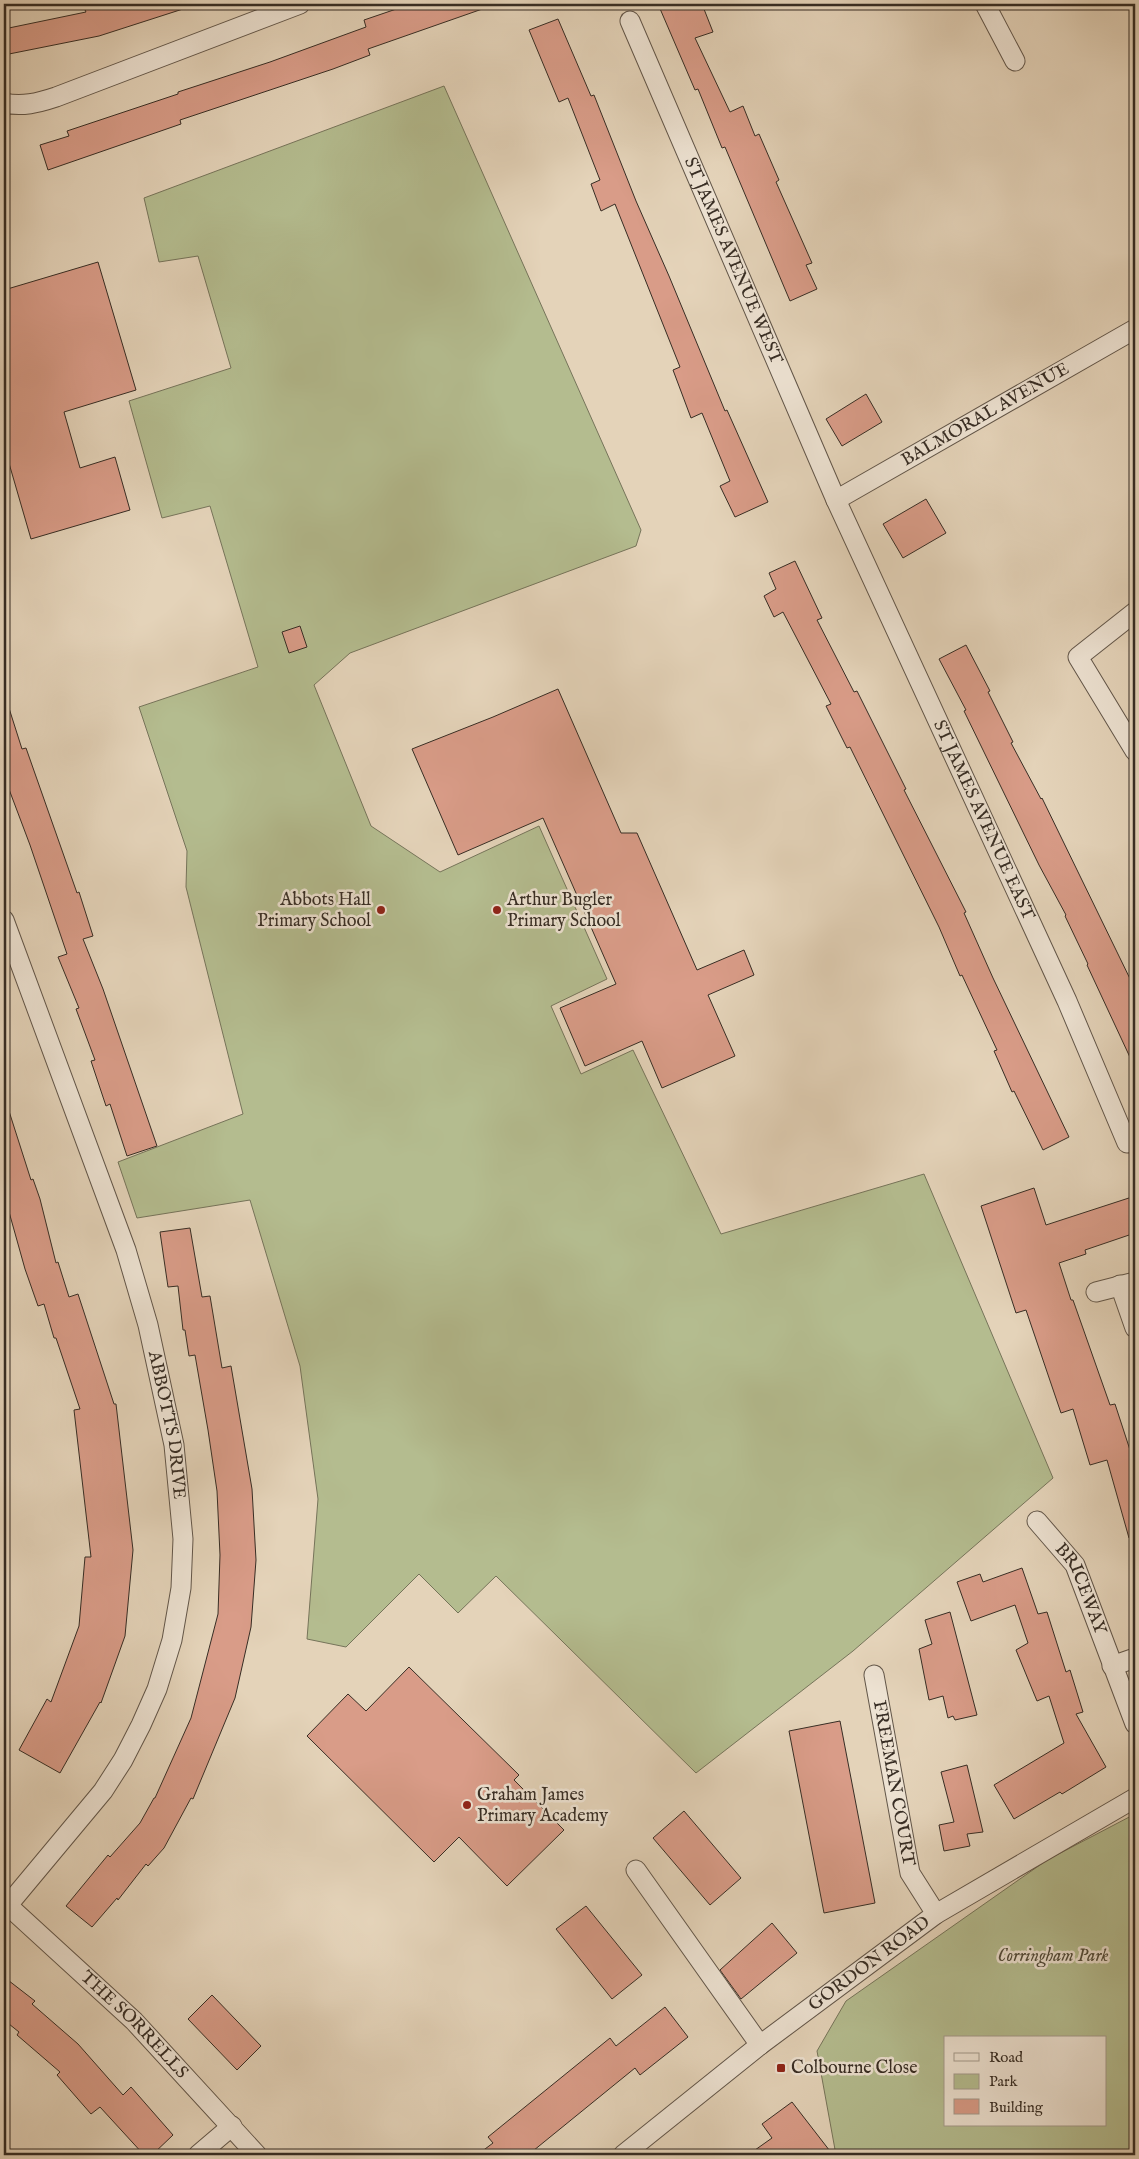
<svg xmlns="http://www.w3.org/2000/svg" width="1139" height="2159" font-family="'IM FELL English',serif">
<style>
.green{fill:#b4bc8f;stroke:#76745a;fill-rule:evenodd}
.building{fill:#d99c88;stroke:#372d24}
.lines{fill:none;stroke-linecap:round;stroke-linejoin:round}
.street-casing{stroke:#625649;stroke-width:21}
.street{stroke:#ede2d2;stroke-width:19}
.poi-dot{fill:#8f2418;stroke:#ede2d2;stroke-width:2}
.labels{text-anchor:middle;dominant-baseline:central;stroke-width:5;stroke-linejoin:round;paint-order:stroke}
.street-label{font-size:18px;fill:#372d24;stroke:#ede2d2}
.poi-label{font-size:18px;fill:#372d24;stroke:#ede2d2;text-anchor:start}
.park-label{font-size:18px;font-style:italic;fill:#504a39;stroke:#ede2d2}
</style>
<rect width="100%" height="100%" fill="#e4d3b9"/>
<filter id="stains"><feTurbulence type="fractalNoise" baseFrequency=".004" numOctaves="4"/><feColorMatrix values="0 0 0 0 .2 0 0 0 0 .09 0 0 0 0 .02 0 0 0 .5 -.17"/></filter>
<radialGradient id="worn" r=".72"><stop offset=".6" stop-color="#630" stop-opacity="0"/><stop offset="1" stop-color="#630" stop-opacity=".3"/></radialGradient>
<path class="green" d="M 444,86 L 641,530 L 636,546 L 350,653 L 314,685 L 371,826 L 440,872 L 539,826 L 607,979 L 551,1006 L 581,1074 L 633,1050 L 721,1234 L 924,1174 L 1053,1478 L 853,1651 L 696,1773 L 496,1576 L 458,1613 L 419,1574 L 346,1647 L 307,1639 L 318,1499 L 300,1366 L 250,1200 L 137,1218 L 118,1162 L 243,1114 L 186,887 L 187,851 L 139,707 L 258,667 L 210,506 L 162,518 L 129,401 L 231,368 L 198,256 L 159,262 L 144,198 Z
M 1135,1814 L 1135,2155 L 836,2155 L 817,2051 L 846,2001 L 1047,1860 ZM 945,2038 L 1105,2038 L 1105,2125 L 945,2125 Z"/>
<path class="building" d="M 103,4 L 186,4 L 186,8 L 99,36 L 4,55 L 4,29 L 86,12 L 85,10 Z
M 411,4 L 488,4 L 488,7 L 368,49 L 370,55 L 333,69 L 180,120 L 181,124 L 48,170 L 40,145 L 69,136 L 67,131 L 178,94 L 178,92 L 270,62 L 366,27 L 364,20 Z
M 658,4 L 702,4 L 713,32 L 695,38 L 730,112 L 743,106 L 755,136 L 759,134 L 779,180 L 776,182 L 812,263 L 806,265 L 817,289 L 790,301 L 725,147 L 722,148 L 698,89 L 695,90 Z
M 558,19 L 591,96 L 594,95 L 636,201 L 669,276 L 725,411 L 727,410 L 768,502 L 735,517 L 720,486 L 730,481 L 702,413 L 691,418 L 673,370 L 680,367 L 615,204 L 601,211 L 591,184 L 600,180 L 568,98 L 559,102 L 529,30 Z
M 98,262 L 136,390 L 64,412 L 80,468 L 115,457 L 130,510 L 31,539 L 4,446 L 4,290 Z
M 866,394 L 882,422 L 842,446 L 826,419 Z
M 926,499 L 946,533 L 903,558 L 883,524 Z
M 795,561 L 822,618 L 817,620 L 854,692 L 857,691 L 906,789 L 904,790 L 966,912 L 964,913 L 993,978 L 1069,1137 L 1043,1150 L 1014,1091 L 1012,1092 L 994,1051 L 997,1050 L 962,975 L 960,976 L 939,927 L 850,747 L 847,748 L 826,706 L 831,704 L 783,612 L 774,617 L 764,596 L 776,589 L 769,573 Z
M 300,626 L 307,647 L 289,653 L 282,632 Z
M 966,645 L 990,691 L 988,692 L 1013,742 L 1011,743 L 1041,799 L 1042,798 L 1135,989 L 1135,1068 L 1087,965 L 1088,964 L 1065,916 L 1066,915 L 1039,865 L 964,711 L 966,710 L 939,659 Z
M 558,689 L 621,833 L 637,833 L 697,970 L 744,950 L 754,975 L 708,995 L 735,1056 L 662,1088 L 642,1041 L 585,1066 L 560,1008 L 616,984 L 543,818 L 458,855 L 412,749 L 493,717 Z
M 8,705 L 22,749 L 26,748 L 77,893 L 79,892 L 93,936 L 83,939 L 103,989 L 157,1146 L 127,1156 L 110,1104 L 106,1106 L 91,1061 L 95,1060 L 76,1009 L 79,1008 L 58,957 L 67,954 L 30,845 L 4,776 L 4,706 Z
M 4,1108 L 8,1108 L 31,1180 L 33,1179 L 40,1199 L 56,1263 L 58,1262 L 69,1297 L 78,1294 L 114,1404 L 116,1404 L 133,1550 L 125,1636 L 101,1703 L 100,1702 L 60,1773 L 19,1750 L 47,1699 L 51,1702 L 79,1626 L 85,1557 L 91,1557 L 74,1410 L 80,1409 L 56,1338 L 54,1338 L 44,1304 L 38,1306 L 25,1269 L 4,1194 Z
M 1034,1188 L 1046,1225 L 1135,1196 L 1135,1233 L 1085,1250 L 1086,1254 L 1059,1263 L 1071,1300 L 1073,1300 L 1110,1405 L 1115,1404 L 1131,1453 L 1135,1452 L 1135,1538 L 1129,1538 L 1107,1460 L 1090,1465 L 1073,1409 L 1061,1413 L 1026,1310 L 1016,1313 L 981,1206 Z
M 190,1228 L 202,1297 L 210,1296 L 222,1368 L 231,1366 L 252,1489 L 256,1560 L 251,1627 L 235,1698 L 193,1799 L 191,1798 L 164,1848 L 148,1866 L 146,1864 L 118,1900 L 117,1898 L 92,1927 L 66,1906 L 108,1855 L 110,1857 L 140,1823 L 154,1798 L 155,1798 L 191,1718 L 218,1614 L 220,1555 L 217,1491 L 208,1430 L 195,1355 L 189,1356 L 185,1330 L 183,1330 L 178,1286 L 168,1287 L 160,1232 Z
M 1022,1568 L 1038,1614 L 1047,1612 L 1066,1672 L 1070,1670 L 1083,1712 L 1076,1714 L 1106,1767 L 1062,1794 L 1060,1792 L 1014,1819 L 994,1785 L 1064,1743 L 1049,1696 L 1037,1701 L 1016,1650 L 1028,1643 L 1015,1605 L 971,1621 L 957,1582 L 980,1574 L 983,1582 Z
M 950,1612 L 977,1715 L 955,1720 L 953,1716 L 948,1718 L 943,1696 L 929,1700 L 919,1649 L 932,1644 L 925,1620 Z
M 409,1667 L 519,1775 L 514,1780 L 564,1830 L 507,1886 L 459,1837 L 434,1862 L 307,1736 L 348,1694 L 366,1711 Z
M 840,1721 L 875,1903 L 824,1913 L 789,1731 Z
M 967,1765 L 983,1832 L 967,1834 L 970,1846 L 944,1851 L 939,1825 L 954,1822 L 941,1772 Z
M 684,1811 L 741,1878 L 710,1905 L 653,1838 Z
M 586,1906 L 642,1975 L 612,1999 L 556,1929 Z
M 772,1923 L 797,1953 L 741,1999 L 720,1970 Z
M 4,1977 L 35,2001 L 32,2004 L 78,2044 L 123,2095 L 131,2087 L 173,2135 L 152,2155 L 144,2155 L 100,2107 L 91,2114 L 57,2075 L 60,2072 L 17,2035 L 19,2032 L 4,2020 Z
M 212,1995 L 261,2046 L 237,2070 L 188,2019 Z
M 665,2007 L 688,2037 L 640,2075 L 635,2068 L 528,2155 L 477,2155 L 493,2143 L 488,2137 L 610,2038 L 616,2046 Z
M 792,2102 L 833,2155 L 748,2155 L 772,2138 L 762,2124 Z"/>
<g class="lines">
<defs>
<g id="street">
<path d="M 985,4 L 1015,61"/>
<path id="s1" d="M 630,21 L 836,500 L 1067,1001 L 1127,1143"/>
<path d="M 4,103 C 22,107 38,103 56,97 L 300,4"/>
<path id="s2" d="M 836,500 L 1135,329"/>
<path d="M 1135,612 L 1078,657 L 1135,751"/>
<path id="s3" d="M 4,920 L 126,1250 L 148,1325 L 174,1445 L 183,1539 L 181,1588 L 172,1640 L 157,1689 L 141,1725 L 123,1760 L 103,1791 L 8,1905"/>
<path d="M 1120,1285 L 1135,1328"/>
<path d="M 1096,1292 L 1135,1282"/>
<path id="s4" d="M 1037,1521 L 1075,1565 L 1135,1724"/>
<path d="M 1112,1666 L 1135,1658"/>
<path id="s5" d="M 874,1675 L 910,1873 L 936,1914"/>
<path d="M 636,1870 L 760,2045"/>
<path id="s6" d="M 4,1902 L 134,2021 L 257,2155"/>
<path d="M 198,2155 L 232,2126"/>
<path id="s7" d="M 623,2155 L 760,2045 L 936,1914 L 1135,1798"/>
</g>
</defs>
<use href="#street" class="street-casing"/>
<use href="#street" class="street"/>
</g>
<g class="poi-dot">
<circle cx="381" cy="910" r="5"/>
<circle cx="497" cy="910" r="5"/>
<circle cx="467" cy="1805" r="5"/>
<rect x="776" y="2063" width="10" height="10" rx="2.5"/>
</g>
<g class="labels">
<g class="street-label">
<text stroke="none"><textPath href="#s1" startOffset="261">ST JAMES AVENUE WEST</textPath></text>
<text stroke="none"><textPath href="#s2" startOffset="172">BALMORAL AVENUE</textPath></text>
<text stroke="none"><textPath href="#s1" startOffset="874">ST JAMES AVENUE EAST</textPath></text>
<text stroke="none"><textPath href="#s3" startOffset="532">ABBOTTS DRIVE</textPath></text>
<text stroke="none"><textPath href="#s4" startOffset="82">BRICEWAY</textPath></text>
<text stroke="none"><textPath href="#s5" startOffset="110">FREEMAN COURT</textPath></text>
<text stroke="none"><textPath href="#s7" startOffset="312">GORDON ROAD</textPath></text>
<text stroke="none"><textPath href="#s6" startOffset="179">THE SORRELLS</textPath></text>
</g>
<g class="poi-label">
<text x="371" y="900" text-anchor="end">Abbots Hall<tspan x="371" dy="21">Primary School</tspan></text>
<text x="507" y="900">Arthur Bugler<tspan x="507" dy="21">Primary School</tspan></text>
<text x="477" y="1795">Graham James<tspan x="477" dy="21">Primary Academy</tspan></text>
<text x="791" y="2068">Colbourne Close</text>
</g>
<g class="park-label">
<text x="1053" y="1956">Corringham Park</text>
</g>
</g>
<rect width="1139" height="2159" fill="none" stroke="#e4d3b9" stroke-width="20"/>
<rect x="5" y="5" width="1129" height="2149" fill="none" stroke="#372d24" stroke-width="2.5"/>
<rect x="10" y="10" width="1119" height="2139" fill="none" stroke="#372d24"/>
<rect x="944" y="2036" width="162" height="90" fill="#ede2d2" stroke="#a49a8c"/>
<rect x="954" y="2053" width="25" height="8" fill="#ede2d2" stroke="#a49a8c"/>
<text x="989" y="2062" font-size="15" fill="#372d24">Road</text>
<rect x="954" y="2074" width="25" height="15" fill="#b4bc8f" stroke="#a49a8c"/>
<text x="989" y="2086" font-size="15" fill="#372d24">Park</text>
<rect x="954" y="2099" width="25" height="15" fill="#d99c88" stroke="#a49a8c"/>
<text x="989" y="2112" font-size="15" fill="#372d24">Building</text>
<rect width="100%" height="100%" filter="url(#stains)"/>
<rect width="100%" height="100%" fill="url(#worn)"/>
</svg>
